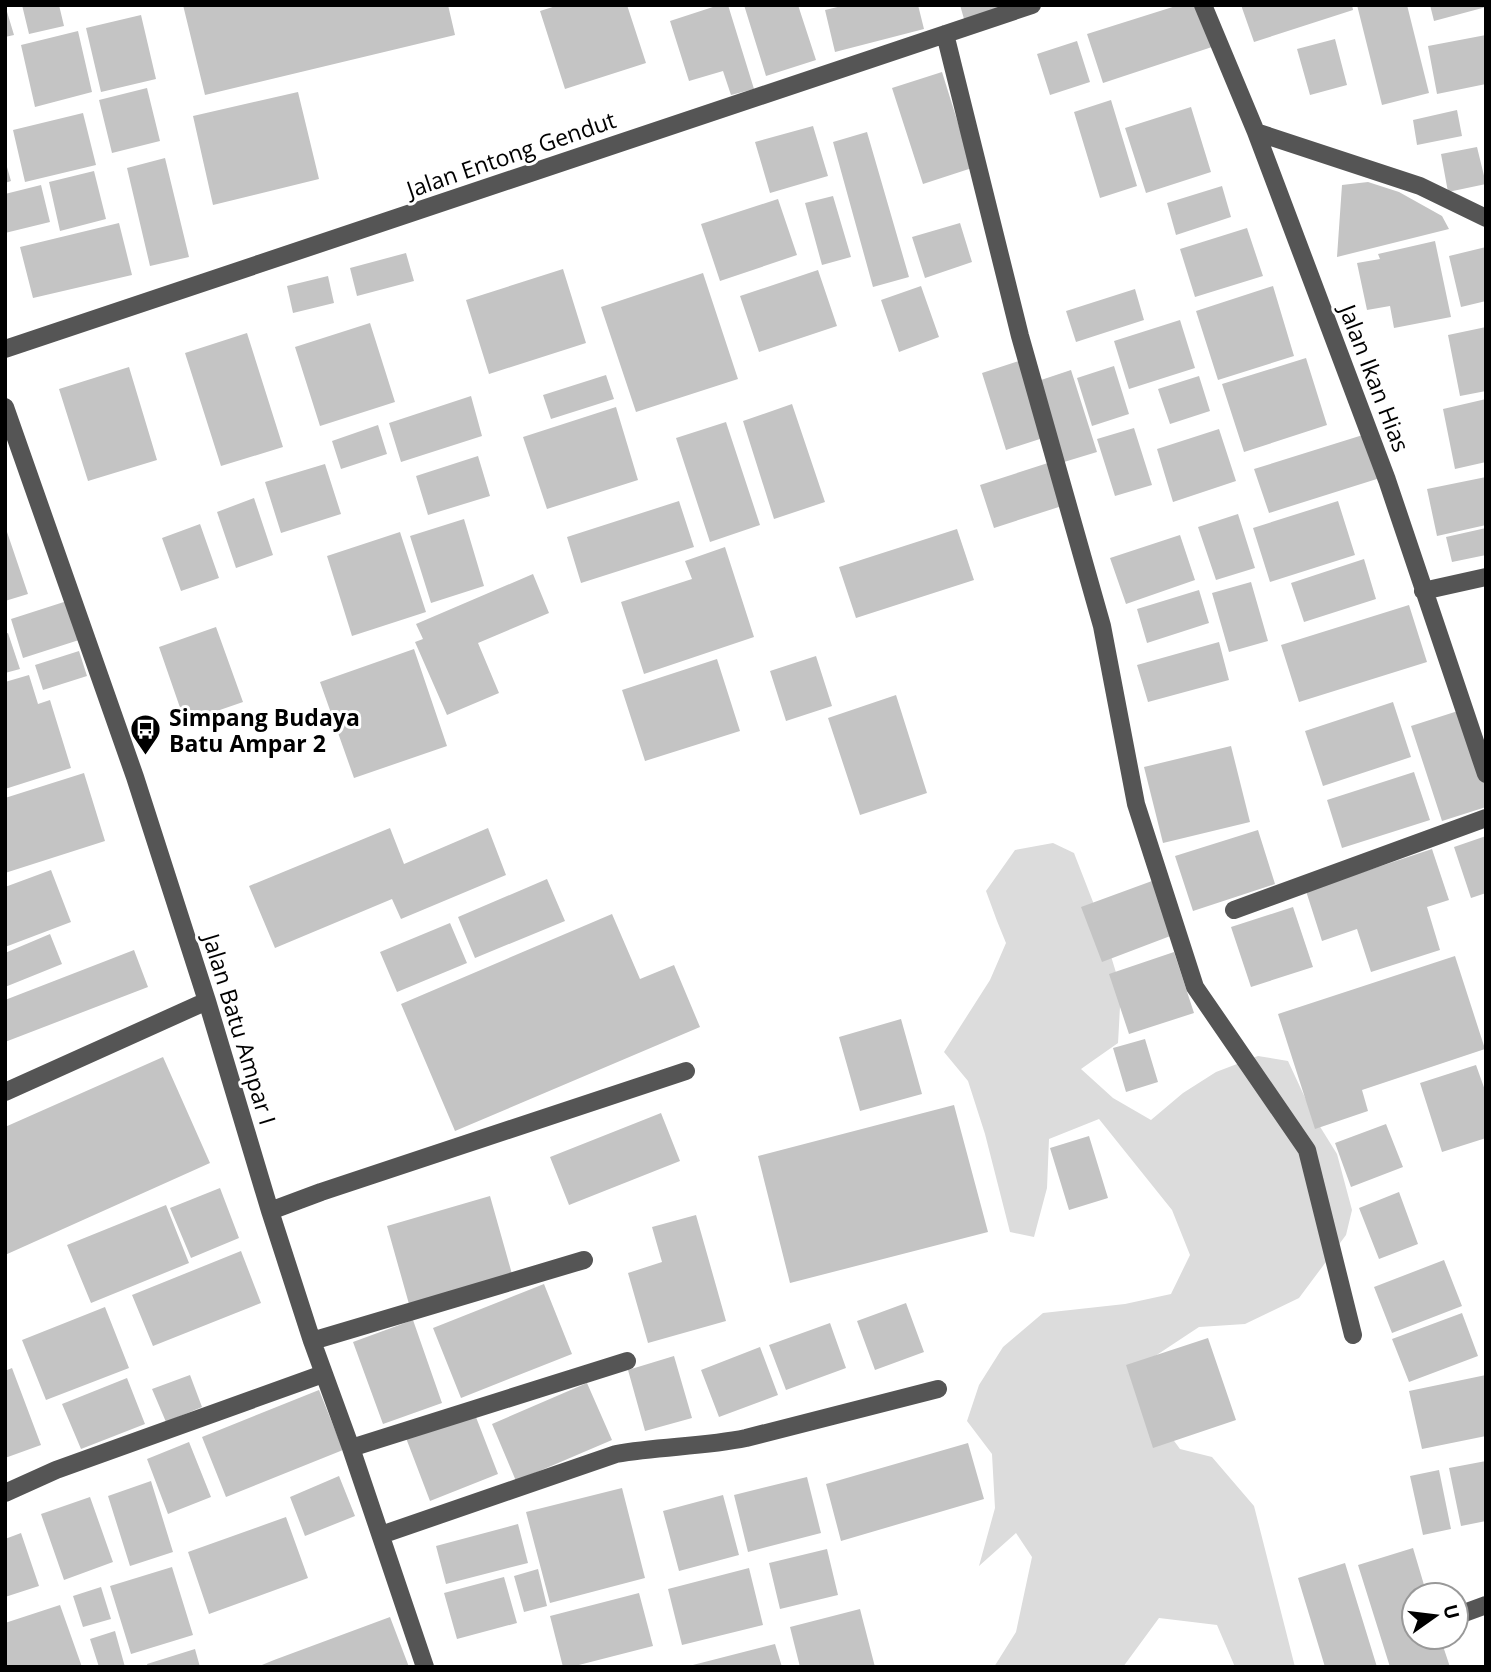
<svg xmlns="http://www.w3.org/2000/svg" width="1491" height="1672" font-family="'Open Sans',sans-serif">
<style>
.green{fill:#dcdcdc}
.building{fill:#c4c4c4}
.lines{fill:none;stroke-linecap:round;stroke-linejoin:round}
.minor{stroke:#555;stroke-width:18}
.labels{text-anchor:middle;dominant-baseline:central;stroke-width:6;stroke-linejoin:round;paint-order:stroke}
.street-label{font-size:23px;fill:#000;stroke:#fff}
.poi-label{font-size:23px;font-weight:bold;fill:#000;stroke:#fff;text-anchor:start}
</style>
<rect width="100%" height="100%" fill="#fff"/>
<path class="green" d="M 1053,843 L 1074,853 L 1100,920 L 1121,989 L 1118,1043 L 1081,1069 L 1113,1098 L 1151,1120 L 1183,1093 L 1216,1072 L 1258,1056 L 1288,1061 L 1314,1117 L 1337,1154 L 1352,1210 L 1346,1235 L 1299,1298 L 1245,1324 L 1199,1327 L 1143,1364 L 1152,1411 L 1180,1449 L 1212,1457 L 1254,1506 L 1295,1667 L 1235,1667 L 1217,1625 L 1159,1618 L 1123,1667 L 994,1667 L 1016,1632 L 1032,1557 L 1016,1533 L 979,1566 L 995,1508 L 992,1454 L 967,1421 L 979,1385 L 1003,1347 L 1043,1313 L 1125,1304 L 1171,1294 L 1190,1255 L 1172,1210 L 1099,1119 L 1049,1139 L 1047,1188 L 1034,1237 L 1010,1232 L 985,1134 L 968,1081 L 944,1052 L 990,980 L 1006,943 L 997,921 L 986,891 L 1015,850 Z"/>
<path class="building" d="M 5,5 L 14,35 L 5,37 Z
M 22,5 L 59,5 L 64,26 L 29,34 Z
M 183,5 L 448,5 L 455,35 L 205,95 Z
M 559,5 L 627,5 L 646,63 L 565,89 L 540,11 Z
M 719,5 L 728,5 L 754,89 L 731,95 L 723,71 L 689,81 L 670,21 Z
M 744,5 L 798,5 L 816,60 L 766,76 Z
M 846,5 L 918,5 L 924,29 L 835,52 L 825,10 Z
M 960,5 L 1011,5 L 1011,6 L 964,19 Z
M 1179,5 L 1199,5 L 1212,47 L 1103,83 L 1087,34 Z
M 1241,5 L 1352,5 L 1353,10 L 1254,42 Z
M 1357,5 L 1407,5 L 1429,93 L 1382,105 Z
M 1430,5 L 1486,5 L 1486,7 L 1434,21 Z
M 141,15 L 156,79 L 101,92 L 86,28 Z
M 78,31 L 92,92 L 35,107 L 21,45 Z
M 1486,35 L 1486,84 L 1437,94 L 1428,46 Z
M 1335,39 L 1347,85 L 1310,95 L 1297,49 Z
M 1077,41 L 1090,82 L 1050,95 L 1037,54 Z
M 942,72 L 972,168 L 923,184 L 892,88 Z
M 147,88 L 160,141 L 112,153 L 99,100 Z
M 298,92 L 319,179 L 213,205 L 193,116 Z
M 1111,100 L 1137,186 L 1100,198 L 1074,112 Z
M 1191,107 L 1211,172 L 1146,193 L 1125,128 Z
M 1457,110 L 1462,136 L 1417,145 L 1413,120 Z
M 83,113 L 96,165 L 25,182 L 13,130 Z
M 813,126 L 828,176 L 770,193 L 755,142 Z
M 867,132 L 909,277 L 873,287 L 833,142 Z
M 1477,147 L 1486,184 L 1448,192 L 1441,154 Z
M 165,158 L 189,257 L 150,266 L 127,168 Z
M 5,160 L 11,181 L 5,183 Z
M 94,171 L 106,219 L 60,231 L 49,182 Z
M 1368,182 L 1399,192 L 1442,216 L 1449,229 L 1337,257 L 1342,185 Z
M 41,185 L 50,222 L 5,233 L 5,194 Z
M 1222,186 L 1231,217 L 1176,235 L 1167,203 Z
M 833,196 L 851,257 L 822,265 L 805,203 Z
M 778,199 L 797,255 L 720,281 L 701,224 Z
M 119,223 L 132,275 L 33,298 L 20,247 Z
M 960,223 L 972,262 L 925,278 L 912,237 Z
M 1247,228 L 1263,276 L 1195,297 L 1180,249 Z
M 1435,241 L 1451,317 L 1394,328 L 1390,306 L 1367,310 L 1357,263 L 1380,259 L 1378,254 Z
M 1486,247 L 1486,301 L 1461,307 L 1449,256 Z
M 406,253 L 414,281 L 357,296 L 350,268 Z
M 563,269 L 586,343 L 489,374 L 466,300 Z
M 818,270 L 837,326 L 759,352 L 740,296 Z
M 703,273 L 738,379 L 636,412 L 601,307 Z
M 328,276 L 334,303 L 293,313 L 287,286 Z
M 921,286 L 939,337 L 899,352 L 881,300 Z
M 1273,286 L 1294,356 L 1218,380 L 1196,311 Z
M 1135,289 L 1144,320 L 1076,342 L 1066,311 Z
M 1180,320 L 1195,368 L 1129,389 L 1114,341 Z
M 370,323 L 395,402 L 320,426 L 295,347 Z
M 1486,327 L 1486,391 L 1460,396 L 1448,335 Z
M 247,333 L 283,447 L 221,466 L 185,353 Z
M 1306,358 L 1327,425 L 1244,452 L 1222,384 Z
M 1019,361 L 1043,438 L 1006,450 L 982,373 Z
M 1114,366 L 1129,414 L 1092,426 L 1077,378 Z
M 129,367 L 157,460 L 88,481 L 59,389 Z
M 1071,370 L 1097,452 L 1064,462 L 1038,381 Z
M 606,375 L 614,399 L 551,419 L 543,395 Z
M 1199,376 L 1210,411 L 1170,424 L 1158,389 Z
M 471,396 L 482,436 L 401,462 L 389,423 Z
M 1486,399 L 1486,462 L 1455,469 L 1443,409 Z
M 792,404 L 825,502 L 774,519 L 743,421 Z
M 616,407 L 638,480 L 547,509 L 523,437 Z
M 726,422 L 760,525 L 710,542 L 676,438 Z
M 378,425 L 387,454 L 341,469 L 332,441 Z
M 1134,428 L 1152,485 L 1115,496 L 1097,439 Z
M 1219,429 L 1236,481 L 1173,502 L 1157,449 Z
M 1366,434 L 1380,478 L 1269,513 L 1254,469 Z
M 478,456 L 490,496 L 428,515 L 416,476 Z
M 1051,462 L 1065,505 L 994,528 L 980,485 Z
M 325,464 L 341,514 L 281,533 L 265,482 Z
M 1486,477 L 1486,525 L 1437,536 L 1427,489 Z
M 254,498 L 273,555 L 236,568 L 217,512 Z
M 679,501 L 694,547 L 581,583 L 567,537 Z
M 1338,501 L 1355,555 L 1270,582 L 1253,528 Z
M 1238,514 L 1255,568 L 1216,580 L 1198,527 Z
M 464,519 L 484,586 L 431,603 L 410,536 Z
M 200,524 L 219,578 L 181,591 L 162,538 Z
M 5,526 L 28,594 L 5,601 Z
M 1486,528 L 1486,555 L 1452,562 L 1446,537 Z
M 957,529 L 974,580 L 856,618 L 839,567 Z
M 400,532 L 426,612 L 352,636 L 327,556 Z
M 1180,535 L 1195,580 L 1126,604 L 1110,558 Z
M 725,547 L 754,637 L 644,674 L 621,602 L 692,579 L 685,561 Z
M 1364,559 L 1376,599 L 1304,622 L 1291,583 Z
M 533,574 L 549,613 L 478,643 L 499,693 L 447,715 L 415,642 L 423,639 L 416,624 Z
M 1251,582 L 1268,641 L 1229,652 L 1212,593 Z
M 1199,590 L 1209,623 L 1147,643 L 1137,609 Z
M 67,601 L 79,640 L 23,658 L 11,619 Z
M 1409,605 L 1427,662 L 1299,702 L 1281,645 Z
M 216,627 L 243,702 L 185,722 L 159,647 Z
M 8,633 L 20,669 L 5,673 L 5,634 Z
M 1219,642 L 1229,680 L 1148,702 L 1137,665 Z
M 414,649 L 447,746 L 354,778 L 320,682 Z
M 79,651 L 87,676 L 43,690 L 35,665 Z
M 816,656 L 832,706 L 786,721 L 770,671 Z
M 717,659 L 740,731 L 645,761 L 622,690 Z
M 29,675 L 38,704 L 50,700 L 71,768 L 5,789 L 5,682 Z
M 896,695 L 927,793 L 860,815 L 828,718 Z
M 1393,702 L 1411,757 L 1323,786 L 1305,731 Z
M 1461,710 L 1486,786 L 1486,807 L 1442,821 L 1411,726 Z
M 1231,746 L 1250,822 L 1163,843 L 1144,767 Z
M 1414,772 L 1430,820 L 1342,848 L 1327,800 Z
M 84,773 L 105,841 L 5,873 L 5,798 Z
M 390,828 L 404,864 L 488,828 L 506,875 L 401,919 L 392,899 L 275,948 L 249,886 Z
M 1258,830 L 1275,884 L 1193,911 L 1175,856 Z
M 1486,836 L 1486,893 L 1471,898 L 1454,847 Z
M 1432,849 L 1449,900 L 1427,907 L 1440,950 L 1371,972 L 1357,929 L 1322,941 L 1306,891 Z
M 51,870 L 71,922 L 5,947 L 5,887 Z
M 547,879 L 565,921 L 475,958 L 458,917 Z
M 1152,881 L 1173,935 L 1102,962 L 1081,907 Z
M 1293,907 L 1313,967 L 1251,987 L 1231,927 Z
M 612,914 L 640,979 L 674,965 L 700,1027 L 455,1131 L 401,1004 Z
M 450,923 L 467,963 L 397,992 L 380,952 Z
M 50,934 L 62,964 L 5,987 L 5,953 Z
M 134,950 L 148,987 L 5,1042 L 5,1000 Z
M 1174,952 L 1194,1013 L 1129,1034 L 1109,974 Z
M 1455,956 L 1485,1049 L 1362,1090 L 1368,1111 L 1315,1129 L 1278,1014 Z
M 901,1019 L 922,1094 L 860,1111 L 839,1037 Z
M 1145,1039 L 1158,1082 L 1126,1092 L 1113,1048 Z
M 163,1057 L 210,1163 L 5,1255 L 5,1127 Z
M 1476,1065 L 1486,1093 L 1486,1138 L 1442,1152 L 1420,1083 Z
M 954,1105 L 988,1232 L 790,1283 L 758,1156 Z
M 661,1113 L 680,1161 L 569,1205 L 550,1157 Z
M 1386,1124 L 1403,1167 L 1351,1187 L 1335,1143 Z
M 1089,1136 L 1108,1198 L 1069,1210 L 1050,1148 Z
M 220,1188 L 239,1238 L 191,1258 L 170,1208 Z
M 1399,1192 L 1418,1244 L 1379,1259 L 1359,1208 Z
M 490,1196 L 512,1274 L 409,1304 L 387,1226 Z
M 166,1205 L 189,1263 L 91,1303 L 67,1245 Z
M 696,1215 L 726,1321 L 648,1343 L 628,1273 L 662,1262 L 652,1227 Z
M 241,1251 L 261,1303 L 153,1346 L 132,1295 Z
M 1444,1260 L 1462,1306 L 1392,1333 L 1374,1287 Z
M 544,1284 L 572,1354 L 461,1398 L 433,1328 Z
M 906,1303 L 924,1352 L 875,1370 L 857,1321 Z
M 105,1307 L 129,1368 L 46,1400 L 22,1340 Z
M 1462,1313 L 1478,1356 L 1409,1382 L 1392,1339 Z
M 413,1320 L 442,1403 L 383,1424 L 353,1342 Z
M 830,1323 L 846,1368 L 786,1390 L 769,1345 Z
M 1208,1338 L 1236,1420 L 1153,1448 L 1126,1365 Z
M 760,1347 L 778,1395 L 719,1417 L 701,1370 Z
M 674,1356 L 692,1418 L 645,1431 L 628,1370 Z
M 12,1368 L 41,1445 L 5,1458 L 5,1371 Z
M 190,1375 L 202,1407 L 166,1422 L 152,1389 Z
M 1486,1375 L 1486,1436 L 1422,1449 L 1409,1391 Z
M 127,1378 L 145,1424 L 81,1449 L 62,1404 Z
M 587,1383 L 612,1440 L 516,1481 L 492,1424 Z
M 319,1390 L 343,1450 L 226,1497 L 202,1437 Z
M 474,1412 L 498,1474 L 430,1501 L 406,1438 Z
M 189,1442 L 211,1497 L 168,1514 L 147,1459 Z
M 968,1443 L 984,1499 L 841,1541 L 826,1484 Z
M 1486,1461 L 1486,1521 L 1461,1526 L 1449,1468 Z
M 1439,1470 L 1451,1529 L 1423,1535 L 1410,1476 Z
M 339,1476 L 355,1516 L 305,1536 L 290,1497 Z
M 807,1477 L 821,1533 L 748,1552 L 734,1495 Z
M 151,1481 L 173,1552 L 130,1566 L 108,1496 Z
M 622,1488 L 645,1578 L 550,1603 L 526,1512 Z
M 723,1495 L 739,1555 L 679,1571 L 663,1511 Z
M 90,1497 L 113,1562 L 64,1580 L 41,1514 Z
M 286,1517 L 308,1578 L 209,1614 L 188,1552 Z
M 518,1524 L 528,1563 L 446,1584 L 436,1546 Z
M 21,1533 L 39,1586 L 5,1597 L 5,1539 Z
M 1413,1548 L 1427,1595 L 1414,1595 L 1414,1637 L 1440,1637 L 1450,1667 L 1390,1667 L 1358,1565 Z
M 827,1549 L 838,1595 L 780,1609 L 769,1563 Z
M 1345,1563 L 1377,1667 L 1325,1667 L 1298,1578 Z
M 172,1567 L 193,1635 L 131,1654 L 110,1586 Z
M 749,1568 L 763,1625 L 682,1645 L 668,1589 Z
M 538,1569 L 547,1606 L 524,1612 L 514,1576 Z
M 504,1577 L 517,1623 L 457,1639 L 444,1593 Z
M 101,1587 L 111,1619 L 83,1627 L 73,1596 Z
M 639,1593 L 653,1646 L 571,1667 L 563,1667 L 550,1616 Z
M 60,1605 L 82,1667 L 5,1667 L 5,1623 Z
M 860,1609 L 875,1667 L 800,1667 L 790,1627 Z
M 390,1617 L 409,1667 L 257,1667 L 274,1660 Z
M 115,1631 L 125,1667 L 99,1667 L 90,1639 Z
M 775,1644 L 782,1667 L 689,1667 L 689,1666 Z
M 195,1649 L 200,1667 L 148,1667 L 147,1664 Z"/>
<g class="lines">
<path class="minor" d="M 1203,5 L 1256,132 L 1387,480 L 1486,774
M 945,34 L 1020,336 L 1102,626 L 1136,804 L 1195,987 L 1307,1150 L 1353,1335
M 1256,132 L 1420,186 L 1486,218
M 5,349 L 1032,5
M 5,407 L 135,777 L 207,1001 L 270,1211 L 312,1341 L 351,1448 L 425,1667
M 1423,591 L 1486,577
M 1234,910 L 1486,818
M 5,1092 L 207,1001
M 270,1211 L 321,1192 L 686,1071
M 312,1341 L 584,1260
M 351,1448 L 627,1361
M 5,1493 L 56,1470 L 323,1374
M 381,1535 L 616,1454 C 659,1446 703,1447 746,1438 L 938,1389
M 1456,1616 L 1486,1605"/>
</g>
<defs>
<symbol id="bus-pin" viewBox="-11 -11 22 30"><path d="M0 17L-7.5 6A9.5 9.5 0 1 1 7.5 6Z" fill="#000" stroke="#fff"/><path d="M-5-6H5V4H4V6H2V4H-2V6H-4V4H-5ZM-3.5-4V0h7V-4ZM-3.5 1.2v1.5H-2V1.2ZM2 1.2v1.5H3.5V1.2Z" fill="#fff"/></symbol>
</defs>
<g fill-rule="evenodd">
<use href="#bus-pin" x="128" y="712" width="35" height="47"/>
</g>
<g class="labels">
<g class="street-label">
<text transform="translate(511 154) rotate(-19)">Jalan Entong Gendut</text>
<text transform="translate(1375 378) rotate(69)">Jalan Ikan Hias</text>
<text transform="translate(240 1029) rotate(73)">Jalan Batu Ampar I</text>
</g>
<g class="poi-label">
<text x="169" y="717">Simpang Budaya<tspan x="169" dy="26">Batu Ampar 2</tspan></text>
</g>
</g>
<rect width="1491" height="1672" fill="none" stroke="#000000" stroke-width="14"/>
<g transform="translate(1435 1616) rotate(76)"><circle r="33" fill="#ffffff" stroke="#999999" stroke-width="2"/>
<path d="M0-5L12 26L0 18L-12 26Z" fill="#000000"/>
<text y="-10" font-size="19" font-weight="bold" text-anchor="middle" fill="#000000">U</text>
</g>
</svg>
